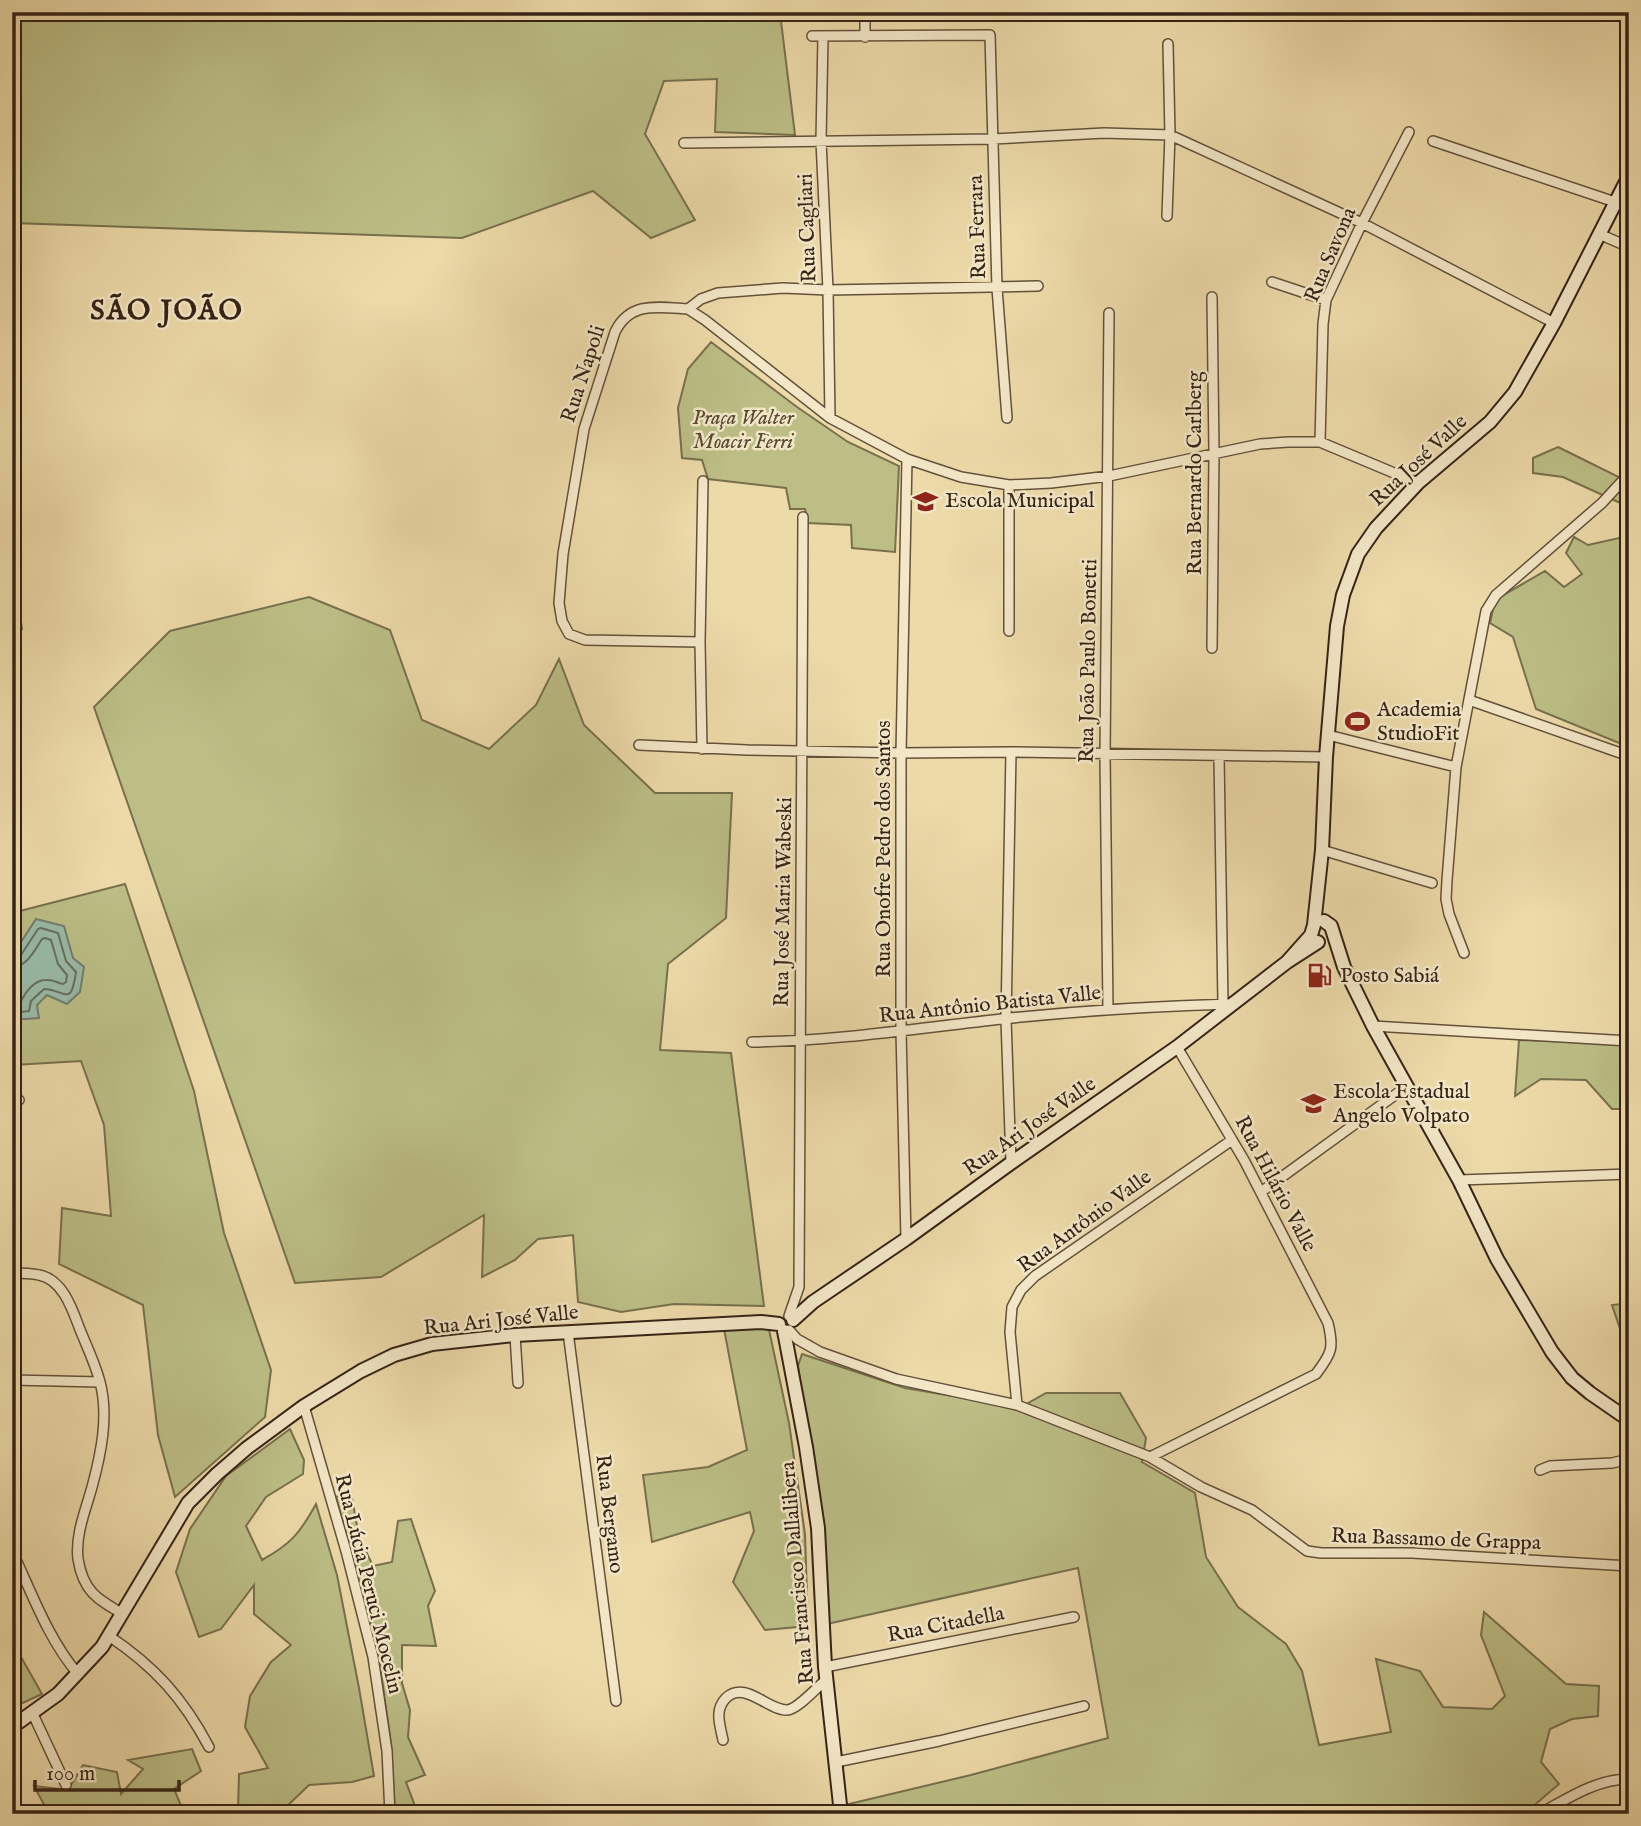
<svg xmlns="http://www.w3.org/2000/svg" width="1641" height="1826" font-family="'IM FELL English',serif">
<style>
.green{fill:#bcbe86;stroke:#78704e;stroke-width:2}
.water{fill:#99bba8;stroke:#717e6e;stroke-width:2}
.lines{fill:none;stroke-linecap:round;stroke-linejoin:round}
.shore{stroke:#676f5f;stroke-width:2}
.stream{stroke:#717e6e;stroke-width:2.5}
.street-casing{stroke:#63513b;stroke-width:12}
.secondary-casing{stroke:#352316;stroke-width:16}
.street{stroke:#f3e7c7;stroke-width:9}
.secondary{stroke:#f3e7c7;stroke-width:12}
.labels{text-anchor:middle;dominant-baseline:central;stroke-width:5;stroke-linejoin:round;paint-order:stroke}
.street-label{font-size:21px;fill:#352316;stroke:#f3e7c7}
.park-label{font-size:21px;font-style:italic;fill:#574a32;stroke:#f3e7c7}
.poi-label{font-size:21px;fill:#352316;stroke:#f3e7c7;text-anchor:start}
.district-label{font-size:28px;font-weight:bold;letter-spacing:2px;fill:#352316;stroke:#f3e7c7}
</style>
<rect width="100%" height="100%" fill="#eddaa9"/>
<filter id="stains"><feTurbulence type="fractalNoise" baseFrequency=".00286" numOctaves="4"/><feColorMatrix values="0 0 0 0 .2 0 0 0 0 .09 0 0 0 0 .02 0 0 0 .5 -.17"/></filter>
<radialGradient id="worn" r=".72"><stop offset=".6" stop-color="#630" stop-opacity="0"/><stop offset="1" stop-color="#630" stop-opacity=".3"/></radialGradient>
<path class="green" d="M 12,12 L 783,12 L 781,21 L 795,135 L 715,132 L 717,79 L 664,81 L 645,134 L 695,220 L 651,238 L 593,191 L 462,238 L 12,223 Z
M 711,342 L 797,407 L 848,442 L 899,466 L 895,552 L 852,548 L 851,525 L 808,523 L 805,509 L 790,509 L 786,488 L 708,479 L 702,460 L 682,458 L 678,408 L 688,369 Z
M 1558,447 L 1629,482 L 1629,507 L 1563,477 L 1533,473 L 1533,458 Z
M 1629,527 L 1629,737 L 1624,745 L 1536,709 L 1513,637 L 1490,623 L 1495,600 L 1545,571 L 1564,587 L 1582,574 L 1566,553 L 1574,537 L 1588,545 L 1624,537 Z
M 12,556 L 22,629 L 12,629 Z
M 309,597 L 390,630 L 422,720 L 489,749 L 536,705 L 559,659 L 584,725 L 655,793 L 732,793 L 726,918 L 668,964 L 660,1050 L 731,1053 L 764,1306 L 674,1304 L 621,1312 L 578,1302 L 573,1235 L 538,1239 L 515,1260 L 482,1277 L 484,1215 L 381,1277 L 295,1283 L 94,707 L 170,631 Z
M 125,884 L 194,1091 L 224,1233 L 271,1370 L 265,1417 L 175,1497 L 158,1435 L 143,1305 L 59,1264 L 62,1208 L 111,1216 L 104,1125 L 81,1061 L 14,1065 L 12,1063 L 12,913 Z
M 1519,1040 L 1629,1043 L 1629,1109 L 1612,1109 L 1586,1080 L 1541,1079 L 1515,1096 Z
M 1629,1303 L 1629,1355 L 1612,1305 Z
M 768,1325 L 789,1423 L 805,1534 L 808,1626 L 765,1630 L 733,1582 L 754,1531 L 750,1512 L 652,1542 L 643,1475 L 708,1467 L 747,1450 L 724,1329 Z
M 802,1354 L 905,1388 L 976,1400 L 1016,1410 L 1046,1393 L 1120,1393 L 1146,1438 L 1142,1462 L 1195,1493 L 1206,1557 L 1238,1607 L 1286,1644 L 1302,1671 L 1319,1745 L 1391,1732 L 1376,1659 L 1420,1671 L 1443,1707 L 1492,1709 L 1505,1696 L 1481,1635 L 1484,1612 L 1566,1684 L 1599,1686 L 1598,1716 L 1572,1719 L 1550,1729 L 1541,1762 L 1559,1784 L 1524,1814 L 851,1814 L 849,1804 L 971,1775 L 1108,1738 L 1078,1568 L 827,1624 L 814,1477 L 798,1366 Z
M 290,1429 L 304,1460 L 303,1474 L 266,1497 L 246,1526 L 262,1560 C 291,1544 300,1533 316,1504 L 337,1575 L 359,1688 L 374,1776 L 352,1782 L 309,1785 L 283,1810 L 281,1814 L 244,1814 L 238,1811 L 239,1774 L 268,1768 L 245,1727 L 250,1696 L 271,1662 L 291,1645 L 254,1614 L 254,1585 L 221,1629 L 199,1637 L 176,1572 L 190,1529 L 226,1476 Z
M 351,1492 L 359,1537 L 373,1566 L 392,1562 L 398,1521 L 411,1519 L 435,1591 L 428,1606 L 436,1646 L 402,1645 L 402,1683 L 410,1710 L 408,1737 L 425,1775 L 406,1782 L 418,1814 L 395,1814 L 391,1744 L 378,1651 L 336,1497 Z
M 12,1641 L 42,1694 L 12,1708 Z
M 192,1749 L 201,1771 L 174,1789 L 184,1813 L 186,1814 L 49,1814 L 34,1786 L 68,1790 L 83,1765 L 117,1772 L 121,1794 L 143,1769 L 128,1760 Z"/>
<path class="water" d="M 36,919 L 64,926 L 73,958 L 84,967 L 80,992 L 67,1004 L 47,995 L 37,1005 L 39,1018 L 12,1020 L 12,956 Z"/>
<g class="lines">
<path class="shore" d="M 12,958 L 21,955 L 38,929 L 41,928 L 58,933 L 66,961 L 76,972 C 71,1008 66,990 44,989 L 31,1001 L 29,1011 L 12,1013
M 12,967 C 28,966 34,951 42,939 L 45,938 L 51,940 L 58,964 L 67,975 L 66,982 L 63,984 C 58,983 52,979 46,980 C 34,980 25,993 20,1003 L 12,1004"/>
<path class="stream" d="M 1603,1814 L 1629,1807"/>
<defs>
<path id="street" d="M 812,36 L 990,35 L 997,288 L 1007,418
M 823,36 L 821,141 L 828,290 L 830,418
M 865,37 L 865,12
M 1433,141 L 1615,202
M 684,143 L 993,139 L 1104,133 L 1170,135 L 1362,223 L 1554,323
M 1167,216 L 1170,135 L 1168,44
M 1599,234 L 1629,247
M 1272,282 L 1326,300
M 688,309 L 705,320 L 830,418 L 907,459 L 961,477 L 1009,485 L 1051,483 L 1109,476 L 1260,444 L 1288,442 L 1320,442 L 1418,483
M 1320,442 L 1323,324 L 1326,300 L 1362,223 L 1409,132
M 1009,631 L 1009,485
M 700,642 L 585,640 L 569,634 L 562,621 L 559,603 L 563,554 L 584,429 L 615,332 C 630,301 658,307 688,309 L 701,299 L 718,293 L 783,288 L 828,290 L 1038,286
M 1212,648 L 1214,453 L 1212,297
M 1469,700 L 1629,756
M 1328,735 L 1456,767
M 639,745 L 747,750 L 901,753 L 1011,752 L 1326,757
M 702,749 L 700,642 L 703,481
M 1011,752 L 1006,1019 L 1011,1163
M 1219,756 L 1223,1004
M 1322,850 L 1432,883
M 1464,953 L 1449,914 L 1446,899 L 1447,880 L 1456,767 L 1486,611 L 1496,595 L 1602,503 L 1625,478
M 1108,1010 L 1105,755 L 1109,313
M 1373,1026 L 1629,1041
M 752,1042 C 836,1041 919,1028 1002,1019 C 1078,1011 1155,1006 1231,1004
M 12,1099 L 19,1100
M 1459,1180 L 1629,1174
M 1261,1192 L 1406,1087
M 906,1239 L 901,1031 L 901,753 L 907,459
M 12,1273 C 21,1273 30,1273 39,1275 C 62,1279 72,1308 79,1327 C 86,1345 95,1363 100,1382 C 109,1416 101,1454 92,1487 C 86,1509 75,1535 78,1559 C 83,1591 97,1599 123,1614
M 789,1316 L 799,1287 L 803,517
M 789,1330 L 797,1339 L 820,1352 L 896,1379 L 1017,1405 L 1150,1457 L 1201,1487 L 1252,1510 L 1307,1551 L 1321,1553 L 1412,1553 L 1629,1566
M 568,1332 L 616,1701
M 515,1335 L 518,1383
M 12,1380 L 100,1382
M 1017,1405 L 1010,1332 L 1012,1307 L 1021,1290 L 1035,1276 L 1232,1140
M 304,1406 L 346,1551 L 373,1657 L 387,1751 L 390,1814
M 1150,1457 L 1316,1374 C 1332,1353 1334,1348 1328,1323 L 1244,1160 L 1177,1047
M 1540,1470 L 1550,1466 L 1612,1463 L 1629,1459
M 12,1551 C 32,1593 48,1639 78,1674
M 109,1636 C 155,1667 183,1698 209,1747
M 825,1667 L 1074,1617
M 32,1712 L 66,1785
M 723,1740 C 720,1725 714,1710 726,1698 C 745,1680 767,1710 787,1710 C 797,1710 817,1687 826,1680
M 836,1762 L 939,1741 L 1084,1706
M 1539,1814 C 1567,1799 1596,1779 1629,1779"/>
<path id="secondary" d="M 1324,921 L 1331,926 L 1344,967 L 1373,1026 L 1459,1180 L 1497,1259 L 1552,1352 L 1572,1378 L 1590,1393 L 1629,1420
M 1287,962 L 1311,935 L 1314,925 L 1322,850 L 1326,757 L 1337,626 L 1343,595 L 1358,554 L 1376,528 L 1418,483 L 1490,422 L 1515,392 L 1554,323 L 1629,176
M 793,1320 L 813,1302 L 906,1239 L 1011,1163 L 1177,1047 L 1287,962 L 1318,942
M 784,1331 L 806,1447 L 818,1528 L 825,1667 L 841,1814
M 12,1727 L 58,1694 L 102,1647 L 188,1503 L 217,1474 L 247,1448 L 304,1406 L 361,1371 L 394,1355 L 432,1344 L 515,1335 L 761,1322 L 779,1324"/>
</defs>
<use href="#street" class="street-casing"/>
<use href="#secondary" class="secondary-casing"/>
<use href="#street" class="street"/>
<use href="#secondary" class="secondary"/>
</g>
<defs>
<symbol id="school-bare" viewBox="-9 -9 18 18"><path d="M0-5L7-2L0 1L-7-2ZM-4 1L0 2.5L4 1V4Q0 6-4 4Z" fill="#8f2418" stroke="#f3e7c7" stroke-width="2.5" paint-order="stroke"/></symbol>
<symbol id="stadium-bare" viewBox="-9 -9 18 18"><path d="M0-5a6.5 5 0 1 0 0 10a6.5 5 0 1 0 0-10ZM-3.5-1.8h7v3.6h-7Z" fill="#8f2418" stroke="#f3e7c7" stroke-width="2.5" paint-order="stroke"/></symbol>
<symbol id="fuel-bare" viewBox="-9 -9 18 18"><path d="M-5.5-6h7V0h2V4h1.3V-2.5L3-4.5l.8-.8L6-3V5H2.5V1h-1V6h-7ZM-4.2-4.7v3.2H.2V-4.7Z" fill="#8f2418" stroke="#f3e7c7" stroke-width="2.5" paint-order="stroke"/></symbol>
</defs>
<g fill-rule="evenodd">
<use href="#school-bare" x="908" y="484" width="35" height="35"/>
<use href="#stadium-bare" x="1340" y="704" width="35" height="35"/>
<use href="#fuel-bare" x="1302" y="958" width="35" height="35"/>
<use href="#school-bare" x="1296" y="1086" width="35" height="35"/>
</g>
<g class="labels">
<g class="street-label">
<text transform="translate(978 227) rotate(-92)">Rua Ferrara</text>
<text transform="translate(808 228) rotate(-92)">Rua Cagliari</text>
<text transform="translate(1331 255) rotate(-67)">Rua Savona</text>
<text transform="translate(584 374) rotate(-72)">Rua Napoli</text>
<text transform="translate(1419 461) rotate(-43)">Rua José Valle</text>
<text transform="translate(1195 473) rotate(-90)">Rua Bernardo Carlberg</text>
<text transform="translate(1089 661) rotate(-89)">Rua João Paulo Bonetti</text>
<text transform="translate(884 849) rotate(-90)">Rua Onofre Pedro dos Santos</text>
<text transform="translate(784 902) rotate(-89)">Rua José Maria Wabeski</text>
<text transform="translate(990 1005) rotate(-6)">Rua Antônio Batista Valle</text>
<text transform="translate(1030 1127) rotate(-35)">Rua Ari José Valle</text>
<text transform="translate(1275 1184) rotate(62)">Rua Hilário Valle</text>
<text transform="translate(1085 1222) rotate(-36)">Rua Antônio Valle</text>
<text transform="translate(501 1321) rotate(-6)">Rua Ari José Valle</text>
<text transform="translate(609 1514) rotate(83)">Rua Bergamo</text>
<text transform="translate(1436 1540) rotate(2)">Rua Bassamo de Grappa</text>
<text transform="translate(798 1573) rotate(-95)">Rua Francisco Dallalibera</text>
<text transform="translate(368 1584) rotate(76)">Rua Lúcia Peruci Mocelin</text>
<text transform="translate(946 1625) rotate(-11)">Rua Citadella</text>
</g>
<g class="park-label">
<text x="743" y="418">Praça Walter<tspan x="743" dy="24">Moacir Ferri</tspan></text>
</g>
<g class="poi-label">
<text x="945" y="501">Escola Municipal</text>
<text x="1377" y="710">Academia<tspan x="1377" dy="24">StudioFit</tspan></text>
<text x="1340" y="976">Posto Sabiá</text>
<text x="1333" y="1092">Escola Estadual<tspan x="1333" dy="24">Angelo Volpato</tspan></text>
</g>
<g class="district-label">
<text x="167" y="311">SÃO JOÃO</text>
</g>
</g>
<rect width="1641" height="1826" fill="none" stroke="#eddaa9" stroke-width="42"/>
<rect x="14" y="14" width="1613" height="1798" fill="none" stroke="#352316" stroke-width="3.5"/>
<rect x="21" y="21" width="1599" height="1784" fill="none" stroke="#352316" stroke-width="2"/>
<path d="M35 1780v10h144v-10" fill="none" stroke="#352316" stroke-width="3.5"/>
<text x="46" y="1780" font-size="21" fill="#352316" stroke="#f3e7c7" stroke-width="5" paint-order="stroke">100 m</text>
<rect width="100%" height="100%" filter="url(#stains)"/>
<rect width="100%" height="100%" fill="url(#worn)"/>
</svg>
